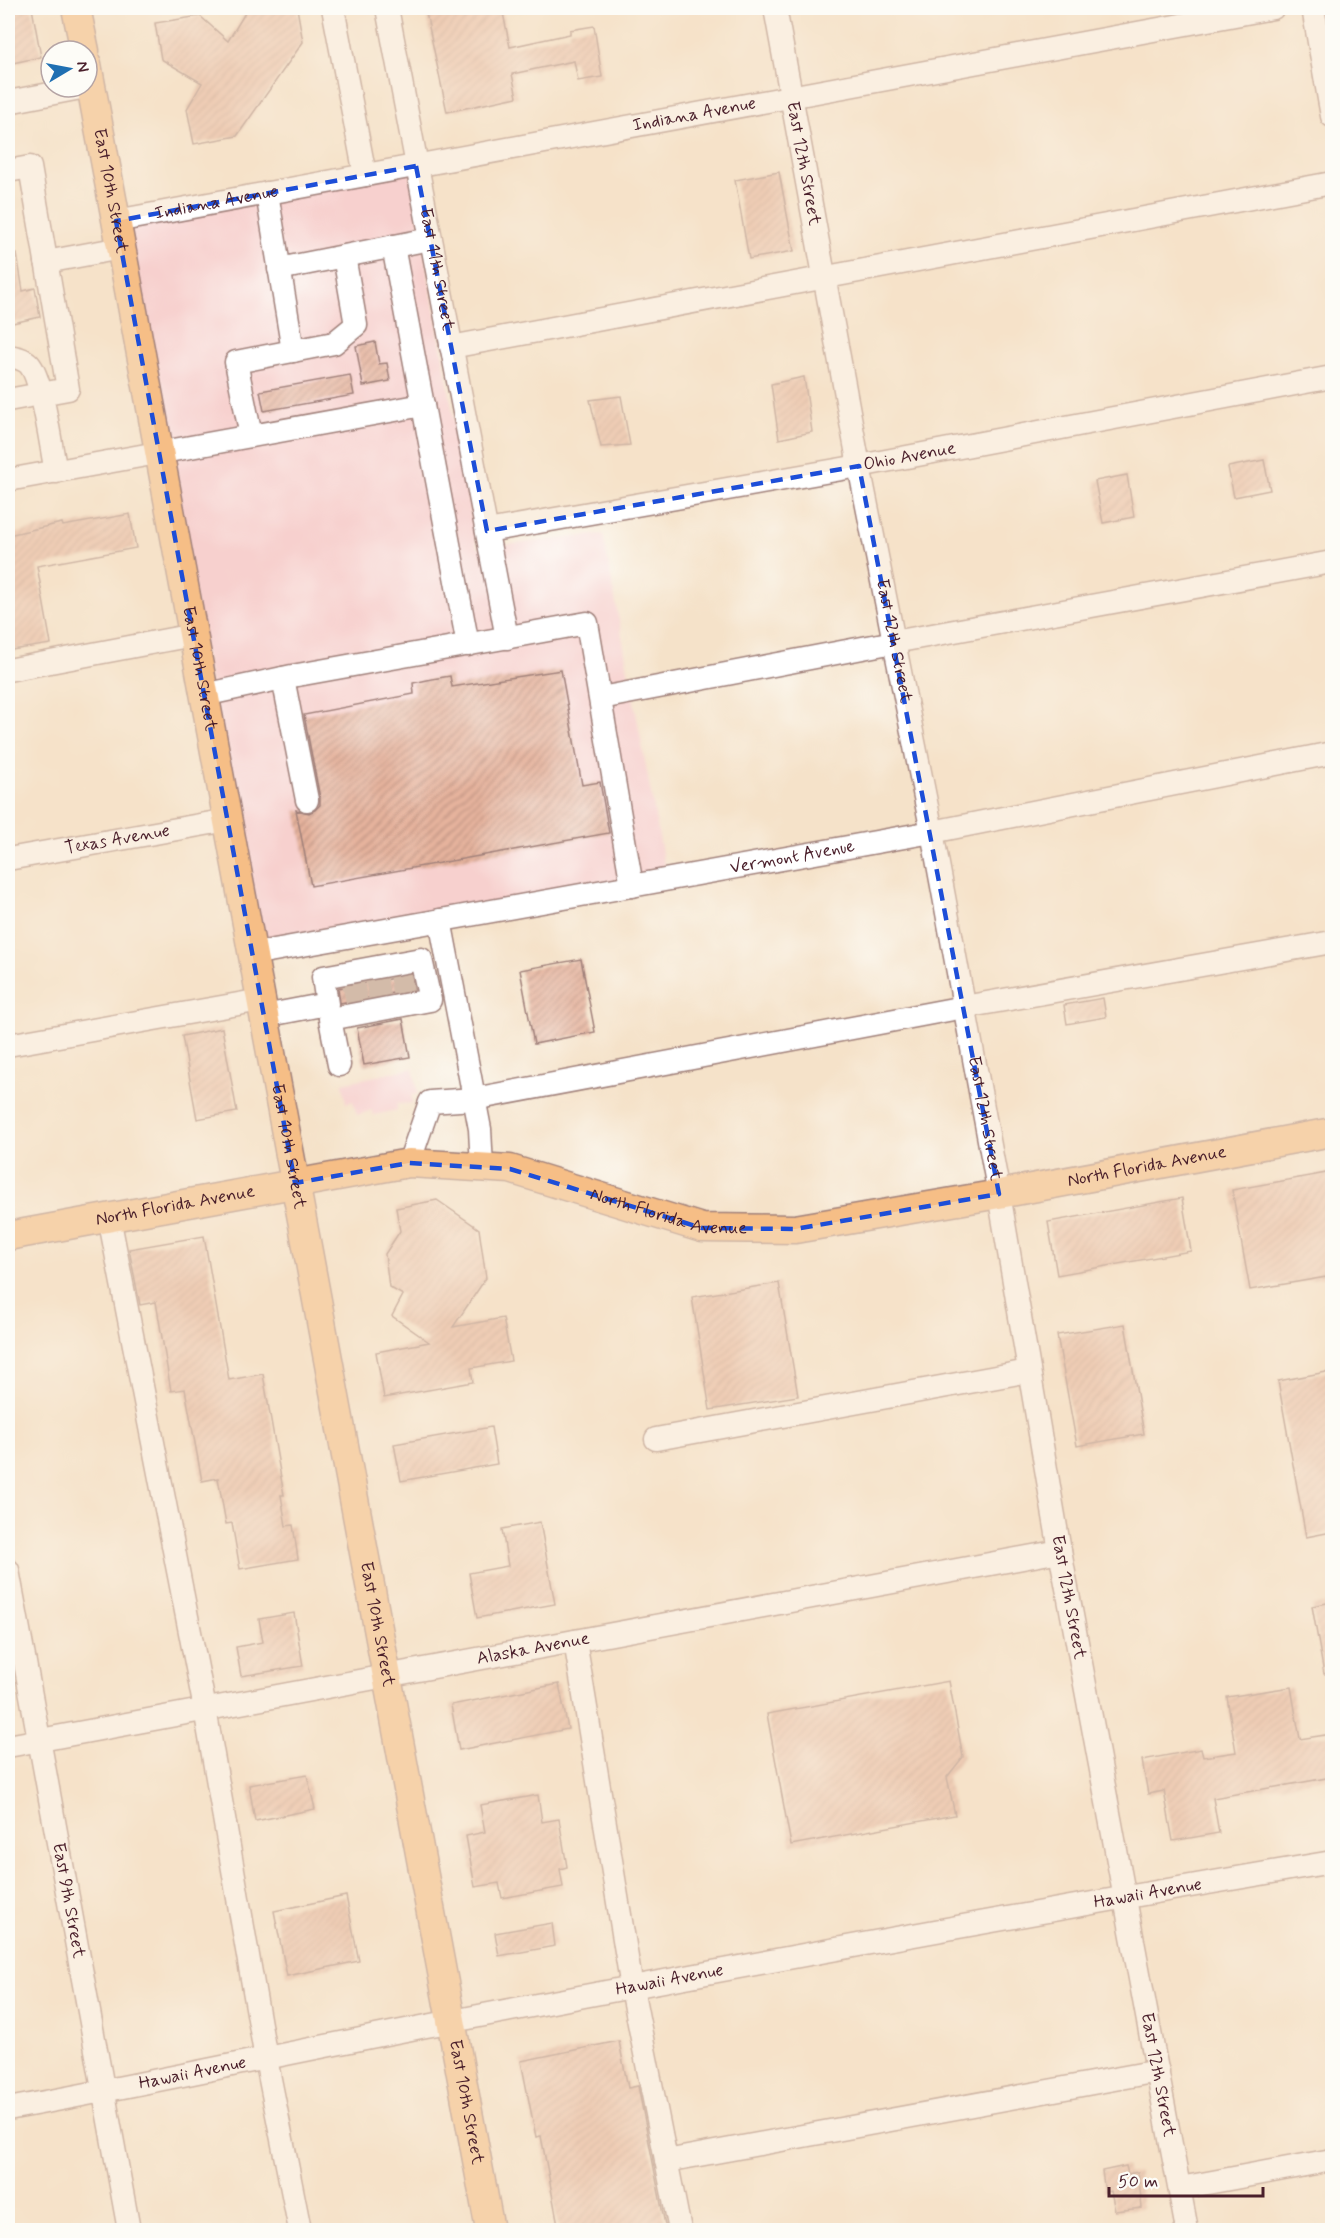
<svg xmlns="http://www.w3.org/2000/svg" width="1340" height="2238" font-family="Mynerve,sans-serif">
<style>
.built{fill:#f7d0ce}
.building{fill:url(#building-hatch)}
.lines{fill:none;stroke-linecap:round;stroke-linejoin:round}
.minor-tunnel{stroke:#d3bba9;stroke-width:22;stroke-dasharray:22 11;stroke-linecap:butt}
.minor-casing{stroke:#a0807a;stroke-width:25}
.major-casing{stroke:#a0807a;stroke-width:31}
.minor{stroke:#fff;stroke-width:22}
.major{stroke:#f6be86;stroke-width:28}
.marked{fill:none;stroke:#1d4ed8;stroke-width:4.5;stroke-dasharray:12 8;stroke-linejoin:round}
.labels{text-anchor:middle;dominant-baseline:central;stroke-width:5;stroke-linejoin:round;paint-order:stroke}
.street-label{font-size:18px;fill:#4a1f2b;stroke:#fdfcf7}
</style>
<defs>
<pattern id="building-hatch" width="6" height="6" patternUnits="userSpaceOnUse" patternTransform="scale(1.5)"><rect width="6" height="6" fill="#e6b39d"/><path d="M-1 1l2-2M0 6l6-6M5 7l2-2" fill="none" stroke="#bc9180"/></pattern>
</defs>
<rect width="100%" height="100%" fill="#fdfcf7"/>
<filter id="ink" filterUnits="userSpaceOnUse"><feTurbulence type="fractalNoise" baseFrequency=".0167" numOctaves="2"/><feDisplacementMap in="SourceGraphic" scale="12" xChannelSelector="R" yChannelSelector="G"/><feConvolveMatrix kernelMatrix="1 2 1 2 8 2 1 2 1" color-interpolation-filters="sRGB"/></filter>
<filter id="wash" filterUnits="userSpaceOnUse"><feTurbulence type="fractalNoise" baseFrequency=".008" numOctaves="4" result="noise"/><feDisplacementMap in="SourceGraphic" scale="24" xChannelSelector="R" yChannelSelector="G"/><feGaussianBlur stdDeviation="1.35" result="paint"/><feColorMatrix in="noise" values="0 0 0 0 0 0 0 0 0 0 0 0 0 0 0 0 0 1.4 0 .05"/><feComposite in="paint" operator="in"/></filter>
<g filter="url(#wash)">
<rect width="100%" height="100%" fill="#f5e2c9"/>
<path class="built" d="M 410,172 L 477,548 L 603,534 L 666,875 L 258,947 L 126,224 Z
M 413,1068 L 418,1094 L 411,1095 L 412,1103 L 397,1104 L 397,1110 L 373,1115 L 372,1110 L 357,1115 L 353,1101 L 346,1103 L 343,1083 Z"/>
<g id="blocks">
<path class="building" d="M 8,8 L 32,8 L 41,57 L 8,64 Z
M 248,8 L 297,8 L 303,42 L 237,136 L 194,144 L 187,109 L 202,83 L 161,59 L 155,23 L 200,16 L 228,41 Z
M 425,8 L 502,8 L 510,47 L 570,34 L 570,30 L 594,26 L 602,77 L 578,81 L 574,61 L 512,74 L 517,97 L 447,112 Z
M 779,172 L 794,251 L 749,259 L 735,180 Z
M 17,254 L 23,291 L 35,288 L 40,317 L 8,324 L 8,255 Z
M 375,342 L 379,364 L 387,363 L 390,381 L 363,386 L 356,346 Z
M 350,375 L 354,395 L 264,411 L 260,391 Z
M 804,377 L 812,432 L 779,439 L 771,384 Z
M 621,396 L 630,445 L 601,447 L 590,400 Z
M 1264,460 L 1270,490 L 1234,497 L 1228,467 Z
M 1127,475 L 1134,517 L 1103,523 L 1095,481 Z
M 130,514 L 136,548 L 37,566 L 51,644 L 12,650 L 8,624 L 8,535 L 62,523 L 63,526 Z
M 561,670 L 582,785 L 600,782 L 609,833 L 311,886 L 296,810 L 309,813 L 315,810 L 320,805 L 320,798 L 304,715 L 414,694 L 413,683 L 432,679 L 450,676 L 452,687 Z
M 581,959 L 595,1032 L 534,1044 L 520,970 Z
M 411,975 L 414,989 L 340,1003 L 338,988 Z
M 1103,998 L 1106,1017 L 1067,1024 L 1064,1005 Z
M 403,1019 L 410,1057 L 364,1065 L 357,1028 Z
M 222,1028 L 237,1112 L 197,1119 L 182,1036 Z
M 1332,1172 L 1332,1276 L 1250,1290 L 1232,1190 Z
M 1182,1198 L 1191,1251 L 1057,1275 L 1048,1222 Z
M 437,1200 L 479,1229 L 486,1278 L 453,1327 L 503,1318 L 511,1361 L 471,1368 L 473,1382 L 384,1398 L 376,1352 L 429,1342 L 392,1316 L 403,1295 L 389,1287 L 385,1254 L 400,1231 L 396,1208 Z
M 204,1236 L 229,1380 L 263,1374 L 284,1495 L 281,1495 L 286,1526 L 293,1525 L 298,1559 L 240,1569 L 232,1523 L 226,1524 L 218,1478 L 202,1481 L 185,1389 L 171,1391 L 156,1302 L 140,1305 L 129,1249 Z
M 779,1283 L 798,1396 L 710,1410 L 692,1297 Z
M 1125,1324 L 1144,1434 L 1077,1446 L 1057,1335 Z
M 1332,1371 L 1332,1532 L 1306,1537 L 1278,1381 Z
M 491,1427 L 497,1464 L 401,1481 L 394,1444 Z
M 540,1522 L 555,1604 L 477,1618 L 469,1573 L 508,1566 L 502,1529 Z
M 1332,1602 L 1332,1673 L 1324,1674 L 1312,1606 Z
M 294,1613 L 303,1666 L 241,1676 L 236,1647 L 263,1642 L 259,1619 Z
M 949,1681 L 963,1757 L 947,1777 L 955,1815 L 791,1845 L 767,1714 Z
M 559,1684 L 568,1729 L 459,1750 L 451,1705 Z
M 1291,1687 L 1300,1739 L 1332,1734 L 1332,1777 L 1213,1798 L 1219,1833 L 1173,1841 L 1164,1791 L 1148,1794 L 1142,1760 L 1201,1749 L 1203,1757 L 1236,1752 L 1227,1697 Z
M 307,1775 L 315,1809 L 255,1821 L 249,1785 Z
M 538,1795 L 542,1822 L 559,1819 L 567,1867 L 560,1869 L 563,1887 L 502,1898 L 499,1883 L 475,1887 L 466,1836 L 485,1832 L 480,1805 Z
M 346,1896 L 359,1961 L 287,1976 L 274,1911 Z
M 552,1923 L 555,1946 L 499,1956 L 495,1933 Z
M 619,2041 L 628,2088 L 638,2086 L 666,2230 L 559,2230 L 541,2136 L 536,2137 L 521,2061 Z
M 1126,2166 L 1128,2174 L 1138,2172 L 1142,2208 L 1115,2211 L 1111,2191 L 1105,2192 L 1102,2171 Z"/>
</g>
</g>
<g filter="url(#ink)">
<use href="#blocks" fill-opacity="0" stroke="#a0807a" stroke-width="1.5"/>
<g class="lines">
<path class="minor-tunnel" d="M 400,974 L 404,997
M 376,979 L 380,1001
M 353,983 L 358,1006"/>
<defs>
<g id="minor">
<path d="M 333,8 L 365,175"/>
<path id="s1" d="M 387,8 L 507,638"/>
<path id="s2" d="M 775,8 L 859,466 L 932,832 L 999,1194 L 1060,1551 L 1187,2230"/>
<path d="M 1313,8 L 1332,116"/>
<path d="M 8,102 L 91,86"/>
<path d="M 8,171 L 30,167 L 68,389 L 8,400"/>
<path d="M 267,193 L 293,351"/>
<path id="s3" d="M 116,221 L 1273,8"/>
<path d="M 393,246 L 468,645"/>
<path d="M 46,262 L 121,248"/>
<path d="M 279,269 L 430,239"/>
<path d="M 451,347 L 1332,183"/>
<path d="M 8,357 C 14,356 24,359 29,364 C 43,379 51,449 56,472"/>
<path d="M 251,436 L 236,362 L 334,343 L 356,325 L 344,256"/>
<path d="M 8,480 L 423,405"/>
<path id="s4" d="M 487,531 L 859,466 L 1332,377"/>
<path d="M 8,670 L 193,635"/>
<path d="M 283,678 L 307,800"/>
<path d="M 204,695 L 292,676 L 587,623 L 632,886"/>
<path d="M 601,698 L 894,642 L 1332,562"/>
<path id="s5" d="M 8,859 L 228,820"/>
<path d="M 440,920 L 480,1129 L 482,1167"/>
<path id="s6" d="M 252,954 L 932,832 L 1332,753"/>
<path d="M 264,1016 L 327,1004 L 323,977 L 421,959 L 430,1000 L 330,1019 L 339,1065"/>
<path d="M 8,1045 L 261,1000"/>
<path d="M 409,1163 L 430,1102 L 474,1099 L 964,1007 L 1332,942"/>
<path d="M 109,1217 L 205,1709 L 266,2059 L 300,2230"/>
<path d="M 656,1439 L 1029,1371"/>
<path id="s7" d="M 8,1570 L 129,2230"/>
<path d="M 575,1641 L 632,1988 L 680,2230"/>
<path id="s8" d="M 8,1746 L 1060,1551"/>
<path id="s9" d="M 8,2109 C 157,2082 304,2049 453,2021 C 745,1965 1039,1911 1332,1862"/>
<path d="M 666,2161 L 1158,2071"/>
<path d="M 1180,2188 L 1332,2160"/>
</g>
<g id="major">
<path d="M 76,8 L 85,51"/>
<path id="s10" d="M 87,64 L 490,2230"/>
<path id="s11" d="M 8,1236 L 409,1163 L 510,1169 L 702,1228 L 795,1229 L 999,1194 L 1332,1132"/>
</g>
</defs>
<use href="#minor" class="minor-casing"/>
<use href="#major" class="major-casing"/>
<use href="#minor" class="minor"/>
<use href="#major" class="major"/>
</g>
</g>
<path d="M0 0H1340V2238H0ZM 416,166 L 487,531 L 859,466 L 999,1194 L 795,1229 L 702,1228 L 510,1169 L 409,1163 L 295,1183 L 116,221 Z" fill="#f5e2c9" fill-opacity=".55" fill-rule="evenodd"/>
<path class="marked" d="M 416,166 L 487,531 L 859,466 L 999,1194 L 795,1229 L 702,1228 L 510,1169 L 409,1163 L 295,1183 L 116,221 Z"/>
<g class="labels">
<g class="street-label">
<text stroke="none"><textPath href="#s3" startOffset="588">Indiana Avenue</textPath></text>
<text stroke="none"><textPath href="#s2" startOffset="158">East 12th Street</textPath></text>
<text stroke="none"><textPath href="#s10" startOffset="129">East 10th Street</textPath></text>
<text stroke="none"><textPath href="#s3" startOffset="102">Indiana Avenue</textPath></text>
<text stroke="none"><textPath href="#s1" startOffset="266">East 11th Street</textPath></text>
<text stroke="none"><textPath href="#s4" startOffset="429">Ohio Avenue</textPath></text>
<text stroke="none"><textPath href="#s2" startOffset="644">East 12th Street</textPath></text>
<text stroke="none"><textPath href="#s10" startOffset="615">East 10th Street</textPath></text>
<text stroke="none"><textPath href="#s5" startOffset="111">Texas Avenue</textPath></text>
<text stroke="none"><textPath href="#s6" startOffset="549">Vermont Avenue</textPath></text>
<text stroke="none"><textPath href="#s2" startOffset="1130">East 12th Street</textPath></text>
<text stroke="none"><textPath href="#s10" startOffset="1101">East 10th Street</textPath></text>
<text stroke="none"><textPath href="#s11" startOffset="1160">North Florida Avenue</textPath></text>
<text stroke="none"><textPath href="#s11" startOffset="170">North Florida Avenue</textPath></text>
<text stroke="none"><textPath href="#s11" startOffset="674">North Florida Avenue</textPath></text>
<text stroke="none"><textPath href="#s2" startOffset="1616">East 12th Street</textPath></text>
<text stroke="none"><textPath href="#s10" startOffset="1587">East 10th Street</textPath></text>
<text stroke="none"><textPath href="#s8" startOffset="534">Alaska Avenue</textPath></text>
<text stroke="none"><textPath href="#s9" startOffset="1160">Hawaii Avenue</textPath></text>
<text stroke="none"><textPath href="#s7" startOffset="336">East 9th Street</textPath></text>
<text stroke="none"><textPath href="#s9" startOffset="674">Hawaii Avenue</textPath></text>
<text stroke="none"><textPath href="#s9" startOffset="188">Hawaii Avenue</textPath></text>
<text stroke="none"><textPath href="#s2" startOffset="2102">East 12th Street</textPath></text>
<text stroke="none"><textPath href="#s10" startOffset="2073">East 10th Street</textPath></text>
</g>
</g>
<rect width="1340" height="2238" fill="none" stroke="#fdfcf7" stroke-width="30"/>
<g transform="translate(69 69) rotate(80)"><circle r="28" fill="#fdfcf7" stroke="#b5a4a5" stroke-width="1.5"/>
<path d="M0-4.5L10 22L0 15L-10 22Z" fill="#1f6fb2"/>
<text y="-9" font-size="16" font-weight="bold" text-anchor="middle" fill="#4a1f2b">N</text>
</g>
<path d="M1109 2187v9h154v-9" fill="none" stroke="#4a1f2b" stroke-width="3"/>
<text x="1118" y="2187" font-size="18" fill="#4a1f2b" stroke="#fdfcf7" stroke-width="4.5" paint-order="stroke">50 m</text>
</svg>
